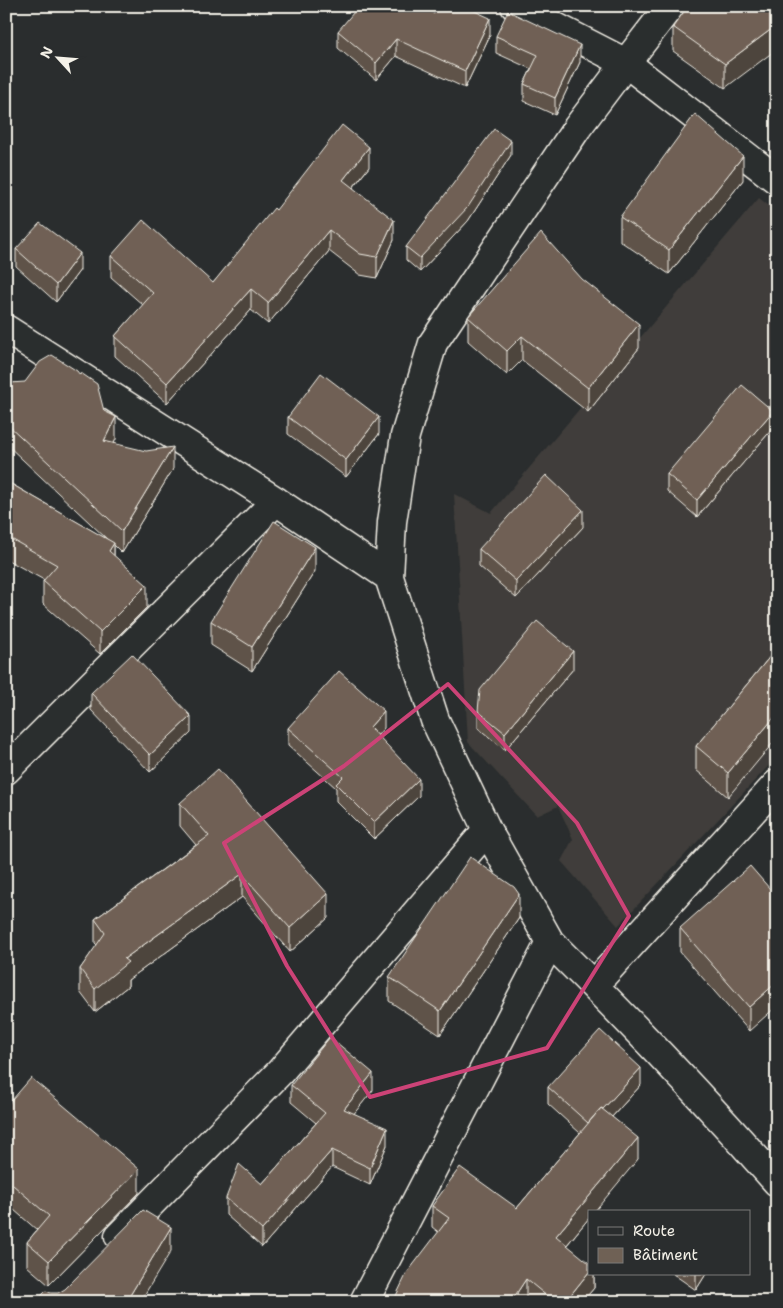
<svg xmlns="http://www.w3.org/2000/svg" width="783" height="1308" font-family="'Shantell Sans',sans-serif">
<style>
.built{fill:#3f3d3a}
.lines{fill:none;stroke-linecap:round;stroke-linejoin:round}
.street-casing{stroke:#f4f1e8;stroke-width:31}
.street{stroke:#2a2d2e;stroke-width:28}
.wall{fill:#5f5349;stroke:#f4f1e8}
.shaded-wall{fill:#4e443c;stroke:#f4f1e8}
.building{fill:#6f6155;stroke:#f4f1e8}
.marked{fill:none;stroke:#cc4377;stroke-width:4;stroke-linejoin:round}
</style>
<rect width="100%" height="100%" fill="#2a2d2e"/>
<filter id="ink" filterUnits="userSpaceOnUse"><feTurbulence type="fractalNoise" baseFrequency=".02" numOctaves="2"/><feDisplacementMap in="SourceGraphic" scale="10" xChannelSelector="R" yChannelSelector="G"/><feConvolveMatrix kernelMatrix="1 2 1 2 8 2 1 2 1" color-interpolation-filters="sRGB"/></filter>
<g filter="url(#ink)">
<path class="built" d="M 759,198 L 777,212 L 777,757 L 618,926 L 561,861 L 573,839 L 558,806 L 537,816 L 468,742 L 454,494 L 491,513 Z"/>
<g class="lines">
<defs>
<path id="street" d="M 515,6 L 626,63 L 777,180
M 6,329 L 276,501 L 389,577
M 6,770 L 276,501
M 550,942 C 628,1019 704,1099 777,1182
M 594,985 L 777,784
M 119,1236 L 280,1072 L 487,830
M 364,1302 L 550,942 L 487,830 L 435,720 L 389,577 L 392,522 L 405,436 L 433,343 L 577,128 L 626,63 L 670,6"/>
</defs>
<use href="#street" class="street-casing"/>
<use href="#street" class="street"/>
</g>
<path class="wall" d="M 777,6 L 725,88 L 673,51 L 673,27 Z
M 434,14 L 490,35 L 465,88 L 396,56 L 376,80 L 338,48 L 338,31 Z
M 496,36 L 580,62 L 555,115 L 524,101 L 524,84 L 531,69 L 496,53 Z
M 511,155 L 468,221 L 420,272 L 406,260 L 406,247 Z
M 369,167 L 353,188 L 394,240 L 377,278 L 360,275 L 329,251 L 268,324 L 251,310 L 167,403 L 115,356 L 115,336 L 143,305 L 111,277 L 111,256 L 213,283 L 276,210 Z
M 743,180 L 669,274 L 620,241 L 620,217 Z
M 16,249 L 80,270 L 56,302 L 16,266 Z
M 468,317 L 639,348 L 588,412 L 522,360 L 507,375 L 468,341 Z
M 6,411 L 104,411 L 116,439 L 114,443 L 173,469 L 122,553 L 114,545 L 114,556 L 147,607 L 100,654 L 43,604 L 43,581 L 44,580 L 6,559 L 6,481 L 108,540 L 6,444 Z
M 288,417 L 379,434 L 346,477 L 288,434 Z
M 773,428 L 697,517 L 667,491 L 667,474 Z
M 583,527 L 516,598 L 479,566 L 479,549 Z
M 315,571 L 252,671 L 211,645 L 211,621 Z
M 777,648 L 728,797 L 696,770 L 696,746 Z
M 573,669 L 505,750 L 478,728 L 478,711 Z
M 91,693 L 191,733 L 150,772 L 91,710 Z
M 288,728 L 384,728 L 378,735 L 419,796 L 374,839 L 336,801 L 336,788 L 288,745 Z
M 180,803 L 328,918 L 290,952 L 242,897 L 128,980 L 128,986 L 95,1012 L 80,992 L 80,969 L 97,945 L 95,943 L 95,919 L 196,845 L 180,826 Z
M 777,897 L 749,1031 L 680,952 L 680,928 Z
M 519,918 L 440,1035 L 389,1001 L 389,977 Z
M 291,1085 L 373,1090 L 354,1113 L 387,1145 L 370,1185 L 332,1167 L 262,1247 L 226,1215 L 226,1198 L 262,1184 L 316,1123 L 291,1102 Z
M 641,1085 L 612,1117 L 638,1159 L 589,1212 L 589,1218 L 567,1245 L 594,1274 L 594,1288 L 582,1302 L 528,1302 L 432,1227 L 432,1206 L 517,1208 L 580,1133 L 548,1104 L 548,1087 Z
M 6,1107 L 139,1193 L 49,1285 L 27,1266 L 27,1242 L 37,1230 L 6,1203 Z
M 673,1274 L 706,1274 L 696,1290 Z"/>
<path class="shaded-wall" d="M 490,18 L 490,35 L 465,88 L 465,71 Z
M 777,25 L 777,49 L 725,88 L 725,64 Z
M 396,39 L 396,56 L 376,80 L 376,63 Z
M 580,45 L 580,62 L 555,115 L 555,98 Z
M 511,141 L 511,155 L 468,221 L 420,272 L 420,258 Z
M 369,147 L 369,167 L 343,200 L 343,180 Z
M 743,156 L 743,180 L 669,274 L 669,250 Z
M 394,220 L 394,240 L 377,278 L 377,257 Z
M 329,230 L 329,251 L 268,324 L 268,303 Z
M 80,253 L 80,270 L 56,302 L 56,285 Z
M 251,289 L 251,310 L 167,403 L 167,383 Z
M 639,324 L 639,348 L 588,412 L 588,388 Z
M 522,336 L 522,360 L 507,375 L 507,351 Z
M 773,411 L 773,428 L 697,517 L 697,500 Z
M 116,417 L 116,439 L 104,463 L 104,441 Z
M 379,417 L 379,434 L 346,477 L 346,460 Z
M 173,447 L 173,469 L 122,553 L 122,531 Z
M 583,510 L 583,527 L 516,598 L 516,581 Z
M 114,543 L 114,566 L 109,551 Z
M 315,547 L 315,571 L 252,671 L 252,647 Z
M 147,585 L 147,607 L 100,654 L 100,632 Z
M 573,651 L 573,669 L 505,750 L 505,733 Z
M 384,711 L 384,728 L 370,744 L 370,727 Z
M 777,714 L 777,738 L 728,797 L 728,773 Z
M 191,716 L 191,733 L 150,772 L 150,755 Z
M 419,779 L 419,796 L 374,839 L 374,822 Z
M 242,874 L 242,897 L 128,980 L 128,986 L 95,1012 L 95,989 L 124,959 Z
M 328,894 L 328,918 L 290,952 L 290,928 Z
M 519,894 L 519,918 L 440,1035 L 440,1011 Z
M 777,982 L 777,1006 L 749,1031 L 749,1007 Z
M 641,1068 L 641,1085 L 589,1142 L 589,1124 Z
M 373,1073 L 373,1090 L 344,1126 L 344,1109 Z
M 387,1128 L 387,1145 L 370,1185 L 370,1168 Z
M 638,1138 L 638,1159 L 594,1212 L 589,1212 L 589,1218 L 556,1258 L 556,1236 Z
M 332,1150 L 332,1167 L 262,1247 L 262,1230 Z
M 139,1169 L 139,1193 L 49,1285 L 49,1261 Z
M 171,1227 L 171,1251 L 140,1302 L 126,1302 Z
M 589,1272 L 589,1274 L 594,1274 L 594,1288 L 582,1302 L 565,1302 Z
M 696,1274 L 706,1274 L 696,1290 Z
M 526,1279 L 526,1300 L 525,1302 L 511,1302 Z"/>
<path class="building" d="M 359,6 L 424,6 L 434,14 L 437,6 L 464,6 L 490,18 L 465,71 L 396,39 L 376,63 L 338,31 Z
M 688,6 L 777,6 L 777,25 L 725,64 L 673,27 Z
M 508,11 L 580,45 L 555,98 L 524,84 L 538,55 L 496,36 Z
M 695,114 L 743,156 L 669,250 L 620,217 Z
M 342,125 L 369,147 L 343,180 L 394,220 L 377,257 L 360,254 L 329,230 L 268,303 L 251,289 L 167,383 L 115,336 L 153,293 L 111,256 L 143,220 L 213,283 L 274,208 L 276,210 Z
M 494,129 L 511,141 L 468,207 L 420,258 L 406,247 Z
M 40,223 L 80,253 L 56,285 L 16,249 Z
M 541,233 L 582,279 L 639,324 L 588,388 L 522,336 L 507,351 L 468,317 Z
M 52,355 L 77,371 L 80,375 L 81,373 L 97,384 L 104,411 L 116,417 L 104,441 L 146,451 L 173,447 L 122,531 L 6,423 L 6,411 L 10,383 L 25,382 L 40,362 Z
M 321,373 L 379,417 L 346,460 L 288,417 Z
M 742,385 L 773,411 L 697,500 L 667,474 Z
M 546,475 L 583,510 L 516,581 L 479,549 Z
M 6,481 L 114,543 L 109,551 L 147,585 L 100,632 L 43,581 L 57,565 L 6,536 Z
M 274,521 L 315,547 L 252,647 L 211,621 Z
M 537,621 L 573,651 L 505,733 L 478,711 L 480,690 Z
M 777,648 L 777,714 L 728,773 L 696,746 Z
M 132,654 L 191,716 L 150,755 L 91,693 Z
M 339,671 L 384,711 L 370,727 L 419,779 L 374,822 L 336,784 L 343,777 L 288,728 Z
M 218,769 L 328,894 L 290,928 L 242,874 L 124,959 L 128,962 L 95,989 L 80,969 L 105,933 L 95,919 L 209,836 L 180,803 Z
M 470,857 L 514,887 L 519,894 L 440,1011 L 389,977 Z
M 750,866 L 777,897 L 777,982 L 749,1007 L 680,928 Z
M 600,1030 L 641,1068 L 603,1109 L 601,1108 L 588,1123 L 548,1087 Z
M 330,1037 L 373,1073 L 344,1109 L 387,1128 L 370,1168 L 332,1150 L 262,1230 L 226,1198 L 239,1164 L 262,1184 L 325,1113 L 291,1085 Z
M 31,1078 L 139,1169 L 49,1261 L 27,1242 L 49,1216 L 6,1179 L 6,1107 Z
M 601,1108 L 638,1138 L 556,1236 L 589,1263 L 589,1272 L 565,1302 L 554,1302 L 526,1279 L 511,1302 L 393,1302 L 407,1273 L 449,1218 L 432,1206 L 460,1167 L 517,1208 Z
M 143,1210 L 171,1227 L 126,1302 L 35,1302 L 46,1291 L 51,1293 L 58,1293 L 65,1289 Z"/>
</g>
<path class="marked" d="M 448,684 L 577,823 L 629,916 L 547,1048 L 370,1097 L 287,966 L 224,843 L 344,766 Z"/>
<rect width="783" height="1308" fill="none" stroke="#2a2d2e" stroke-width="25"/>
<rect x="12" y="12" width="758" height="1283" fill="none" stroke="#f4f1e8" stroke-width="2" filter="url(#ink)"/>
<rect x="588" y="1210" width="162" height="65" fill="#2a2d2e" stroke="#7b7b78"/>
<rect x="598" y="1227" width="25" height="8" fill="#2a2d2e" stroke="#7b7b78"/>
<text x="633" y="1236" font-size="15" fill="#f4f1e8">Route</text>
<rect x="598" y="1248" width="25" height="15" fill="#6f6155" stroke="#7b7b78"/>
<text x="633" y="1260" font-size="15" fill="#f4f1e8">Bâtiment</text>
<g transform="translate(58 58) rotate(296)" stroke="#2a2d2e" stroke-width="4" paint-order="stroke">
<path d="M0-4L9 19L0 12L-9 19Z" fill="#f4f1e8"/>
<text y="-8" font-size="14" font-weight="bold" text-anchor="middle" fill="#f4f1e8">N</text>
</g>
</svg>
